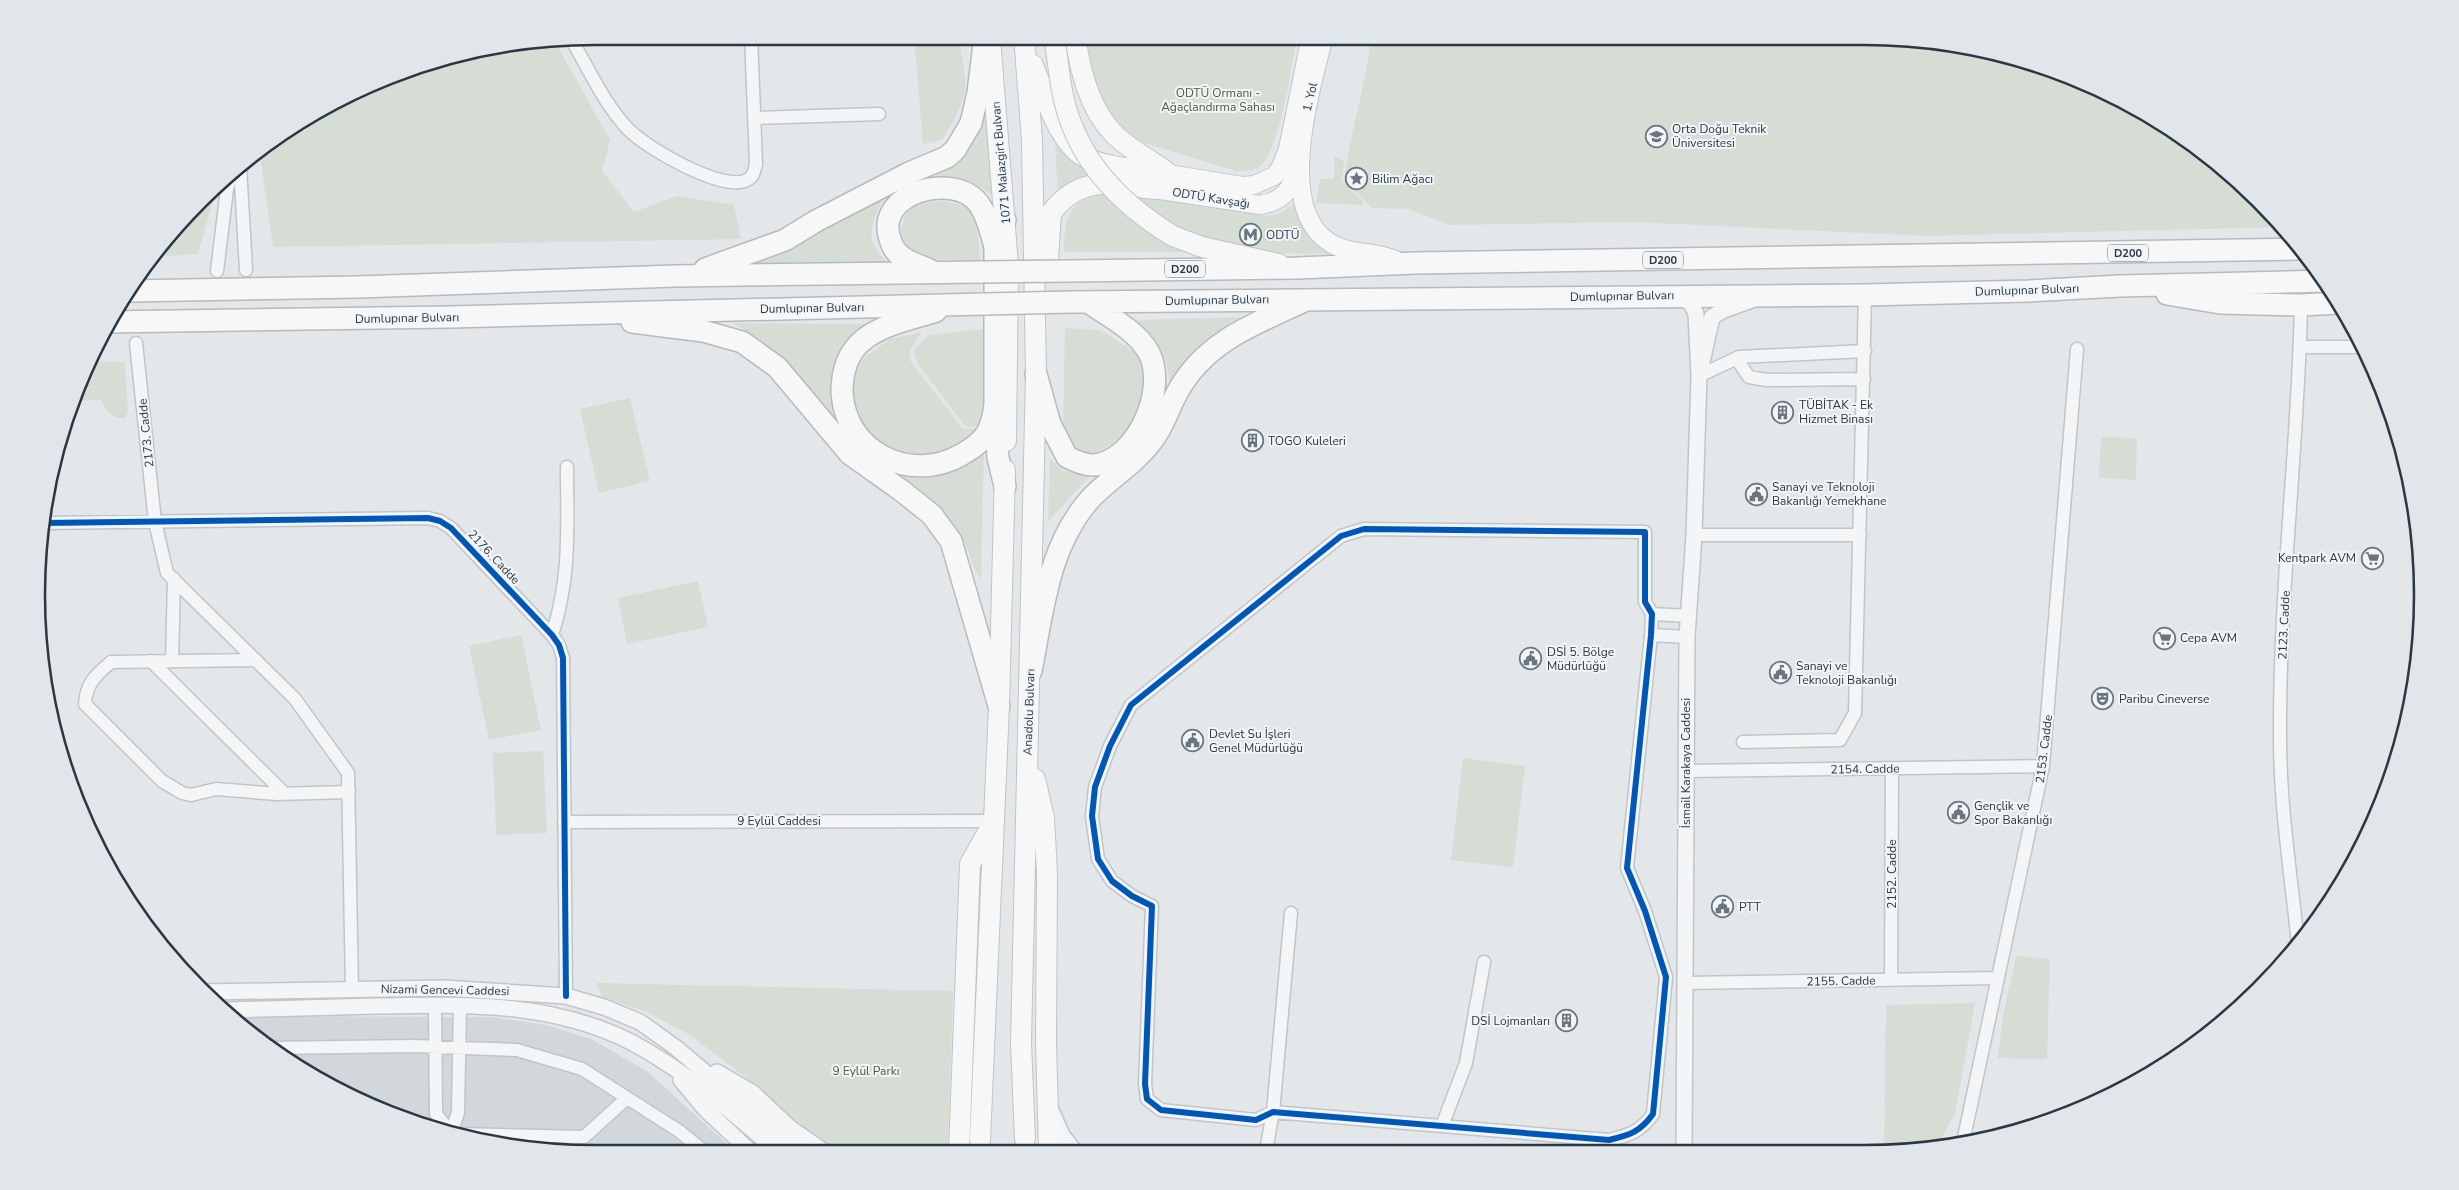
<svg xmlns="http://www.w3.org/2000/svg" width="2459" height="1190" font-family="'Nunito Sans',sans-serif">
<style>
.built{fill:#d2d7dc}
.green{fill:#d6ddd4}
.lines{fill:none;stroke-linecap:round;stroke-linejoin:round}
.minor-casing{stroke:#c2c5c7;stroke-width:15}
.tertiary-casing{stroke:#c2c5c7;stroke-width:18}
.secondary-casing{stroke:#c2c5c7;stroke-width:20}
.primary-casing{stroke:#bfc4c7;stroke-width:22}
.trunk-casing{stroke:#b6babe;stroke-width:24}
.minor{stroke:#f3f5f6;stroke-width:12}
.tertiary{stroke:#f3f5f6;stroke-width:15}
.secondary{stroke:#f7f7f7;stroke-width:18}
.primary{stroke:#f7f7f7;stroke-width:20}
.trunk{stroke:#f7f7f7;stroke-width:21}
.primary-bridge-casing{stroke:#bfc4c7;stroke-width:22;stroke-linecap:butt}
.trunk-bridge-casing{stroke:#b6babe;stroke-width:24;stroke-linecap:butt}
.primary-bridge{stroke:#f7f7f7;stroke-width:20}
.trunk-bridge{stroke:#f7f7f7;stroke-width:21}
.cycleway-casing{stroke:#f1f5f8;stroke-width:9}
.cycleway{stroke:#0057b8;stroke-width:6}
.labels{text-anchor:middle;dominant-baseline:central;stroke-width:4;stroke-linejoin:round;paint-order:stroke}
.shield{fill:#f1f5f8;stroke:#657179;stroke-width:1}
.shield-label{font-size:11px;font-weight:bold;fill:#293843}
.park-label{font-size:12px;fill:#475f36;stroke:#f1f5f8}
.street-label{font-size:12px;fill:#293843;stroke:#f1f5f8}
.poi-label{font-size:12px;fill:#293843;stroke:#f1f5f8;text-anchor:start}
.rim{fill:none;stroke:#293843;stroke-width:2.5}
</style>
<rect width="100%" height="100%" fill="#e4e7e9"/>
<path class="built" d="M 231,1016 L 492,1017 L 546,1025 L 591,1039 L 648,1072 L 737,1153 L 595,1154 L 486,1143 L 381,1111 L 285,1060 Z"/>
<path class="green" d="M 914,36 L 958,36 C 961,54 968,78 964,96 C 960,111 950,126 943,139 L 923,144 Z
M 1085,36 L 1293,36 L 1296,44 C 1290,71 1280,152 1259,167 C 1252,172 1244,171 1236,171 L 1144,143 C 1102,120 1094,80 1085,36 Z
M 1371,36 L 1864,36 L 1973,47 L 2078,79 L 2175,131 L 2259,200 L 2281,227 L 1926,236 L 1633,222 L 1450,225 L 1408,209 L 1372,208 L 1344,181 C 1350,132 1366,85 1371,36 Z
M 554,40 L 610,140 L 602,171 L 634,212 L 677,196 L 734,205 L 741,239 L 273,247 L 261,162 L 262,147 L 316,111 L 415,66 L 486,47 Z
M 988,93 L 992,195 C 969,178 955,177 927,175 Z
M 1062,142 L 1106,169 L 1064,191 L 1058,191 L 1055,146 Z
M 1334,156 L 1344,161 L 1342,181 L 1362,200 L 1363,205 L 1316,203 L 1320,179 L 1334,179 Z
M 217,187 L 198,254 L 153,257 L 175,227 Z
M 1118,194 L 1266,216 L 1279,214 L 1296,202 L 1337,254 L 1215,252 Z
M 885,195 C 868,230 863,240 893,268 L 750,267 L 852,216 Z
M 1104,195 L 1168,244 L 1183,252 L 1064,252 C 1064,221 1067,198 1104,195 Z
M 943,201 L 968,207 L 974,216 L 978,233 L 980,260 C 958,259 930,264 911,252 C 895,241 900,214 916,206 C 924,202 934,202 943,201 Z
M 1251,317 L 1198,348 L 1170,384 C 1166,352 1159,342 1135,320 Z
M 731,323 L 866,324 C 852,339 830,371 831,393 C 832,404 837,416 840,427 C 808,389 778,344 731,323 Z
M 1065,328 L 1100,330 L 1135,352 L 1145,365 L 1146,378 L 1140,410 L 1122,436 L 1107,447 L 1095,453 L 1079,451 L 1073,448 L 1063,432 Z
M 984,329 L 984,422 C 977,427 974,428 965,426 L 918,364 L 914,355 L 915,348 L 929,335 Z
M 922,332 L 909,352 L 911,362 L 963,429 L 980,429 L 958,448 L 920,459 L 878,444 L 855,417 L 851,390 L 853,375 L 865,357 L 890,339 Z
M 89,361 L 125,362 L 128,412 L 125,418 L 116,418 L 107,411 L 101,400 L 73,401 L 79,381 Z
M 630,398 L 650,481 L 599,493 L 580,409 Z
M 2101,437 L 2137,438 L 2136,480 L 2099,478 Z
M 984,449 L 981,579 C 972,569 971,555 965,543 C 948,514 927,494 900,475 C 941,476 951,473 984,449 Z
M 1050,458 L 1061,470 L 1089,477 L 1048,522 Z
M 698,581 L 708,627 L 627,644 L 618,598 Z
M 521,635 L 541,730 L 489,740 L 469,646 Z
M 543,751 L 547,833 L 496,835 L 493,753 Z
M 1463,758 L 1525,766 L 1513,867 L 1451,860 Z
M 2016,956 L 2050,959 L 2047,1059 L 1998,1058 L 2003,1016 Z
M 596,983 L 953,991 L 948,1143 L 941,1153 L 843,1153 L 826,1146 L 789,1117 L 753,1083 L 690,1035 L 645,1011 L 602,997 Z
M 1975,1003 L 1955,1113 L 1936,1149 L 1884,1149 L 1886,1005 Z"/>
<g class="lines">
<defs>
<path id="minor" d="M 571,39 C 589,69 604,104 628,129 C 645,147 723,193 747,180 C 754,177 754,171 756,164 L 751,36
M 755,118 L 879,114
M 240,166 L 246,270
M 217,271 L 227,189 L 232,173
M 136,343 L 155,522 L 167,573 L 295,699 L 348,773 L 352,990
M 2300,347 L 2362,347
M 1739,357 L 1865,351
M 1699,376 L 1739,357 L 1740,364 L 1749,377 L 1767,380 L 1864,379
M 43,523 L 428,518 L 440,521 L 451,528 L 552,635 L 559,645 L 563,658 L 566,996
M 1364,529 L 1645,532 L 1645,602 L 1652,614 L 1651,635 L 1627,868 L 1645,911 L 1666,977 L 1653,1114 C 1640,1132 1630,1135 1609,1140 L 1273,1112 L 1256,1120 L 1161,1110 L 1147,1099 L 1145,1084 L 1152,906 L 1132,896 L 1112,881 L 1098,859 L 1092,816 L 1095,787 L 1110,746 L 1131,705 L 1341,536 Z
M 1694,535 L 1860,535
M 1652,614 L 1688,616
M 552,635 C 571,577 567,527 567,467
M 1651,635 L 1687,637
M 256,660 L 111,662 C 97,674 86,683 85,704 L 162,781 L 182,793 L 191,795 L 216,789 L 277,794 L 349,792
M 151,661 L 285,794
M 172,661 L 174,579
M 1743,742 L 1840,740 L 1855,713 L 1865,295
M 1687,771 L 2043,766
M 564,822 L 994,821
M 2298,944 C 2291,875 2280,807 2280,737 C 2279,593 2298,449 2301,305
M 1891,980 L 1892,769
M 1684,983 L 1998,978
M 435,1005 L 436,1114 L 450,1132
M 271,1048 L 414,1046 L 517,1050 L 582,1069 L 679,1131 L 706,1153
M 1442,1126 L 1466,1063 L 1484,962
M 451,1132 L 458,1113 L 460,1005
M 456,1134 L 584,1137 L 627,1098
M 1963,1142 L 2043,766 L 2077,349
M 1266,1151 L 1273,1112 L 1291,913"/>
<path id="tertiary" d="M 1677,298 L 1684,298 L 1692,305 L 1696,314 L 1699,376 L 1694,535 L 1687,637 L 1684,1150
M 1702,362 L 1712,317 L 1724,310 L 1752,300
M 202,992 L 444,988 L 566,996 L 604,1007 L 640,1022 L 675,1047 L 801,1153
M 224,1010 C 275,1009 327,1007 379,1006 C 465,1004 552,1002 631,1042 C 686,1071 732,1112 779,1153
M 717,1072 L 753,1093 L 790,1128 L 826,1153
M 681,1080 L 705,1109 L 752,1153
M 1050,1108 L 1062,1135 L 1075,1152"/>
<path id="secondary" d="M 1324,36 C 1312,86 1274,207 1329,242 C 1351,257 1377,249 1401,263
M 1169,174 L 1242,186 L 1254,185 L 1274,176 L 1280,169 L 1288,149 L 1311,36
M 1154,189 L 1260,205 C 1284,201 1291,190 1297,167"/>
<path id="primary" d="M 1024,36 L 1032,140 L 1036,374 L 1021,1043 L 1025,1139
M 1075,36 C 1080,70 1089,108 1113,133 C 1127,148 1147,158 1164,170
M 990,38 L 1008,265 L 1006,441
M 1033,65 C 1043,91 1058,141 1083,156 C 1103,168 1145,170 1169,174
M 1173,236 L 1202,247 L 1279,264
M 1048,259 L 1051,213 C 1081,174 1111,184 1154,189
M 1035,779 L 1044,818 L 1047,874 L 1046,1043 L 1049,1152
M 980,1140 L 999,706 L 1005,470
M 959,1152 L 970,864 L 992,825"/>
<path id="trunk" d="M 705,269 L 785,240 L 816,221 L 909,173 L 947,157 L 955,150 L 971,123 L 978,93 L 985,36
M 930,270 C 921,266 910,263 902,257 C 896,253 892,246 890,239 C 874,192 955,171 979,204 C 988,217 991,233 995,247
M 1071,271 L 1298,268 L 1415,263 L 2300,249
M 129,291 L 358,287 L 675,276 L 982,272
M 2167,294 L 2220,303 L 2301,305 L 2339,303
M 1071,302 L 1865,295 L 2029,291 L 2120,286 L 2326,281
M 936,311 C 912,319 882,324 862,341 C 847,354 842,373 842,392 C 845,452 910,484 961,455 C 971,449 981,443 987,433 C 992,424 994,414 995,404
M 108,322 L 451,317 L 984,304
M 632,322 L 703,331 L 742,342 L 777,367 L 850,454 L 902,491 L 932,515 L 951,541 L 999,706
M 1036,374 L 1050,424 L 1067,457 C 1078,462 1088,467 1100,464 C 1138,454 1163,396 1152,360 C 1144,334 1109,317 1088,302
M 1005,486 L 998,458 L 995,404 L 995,247 L 1005,220
M 1031,671 C 1043,610 1048,546 1091,498 C 1110,478 1135,464 1152,441 C 1164,426 1169,407 1178,391 C 1205,342 1254,324 1302,302"/>
</defs>
<use href="#minor" class="minor-casing"/>
<use href="#tertiary" class="tertiary-casing"/>
<use href="#secondary" class="secondary-casing"/>
<use href="#primary" class="primary-casing"/>
<use href="#trunk" class="trunk-casing"/>
<use href="#minor" class="minor"/>
<use href="#tertiary" class="tertiary"/>
<use href="#secondary" class="secondary"/>
<use href="#primary" class="primary"/>
<use href="#trunk" class="trunk"/>
<defs>
<path id="primary-bridge" d="M 1054,36 C 1058,58 1059,82 1065,104 C 1080,163 1122,205 1173,236"/>
<path id="trunk-bridge" d="M 982,272 L 1071,271
M 984,304 L 1071,302"/>
</defs>
<use href="#primary-bridge" class="primary-bridge-casing"/>
<use href="#trunk-bridge" class="trunk-bridge-casing"/>
<use href="#primary-bridge" class="primary-bridge"/>
<use href="#trunk-bridge" class="trunk-bridge"/>
<defs>
<path id="cycleway" d="M 43,523 L 428,518 L 440,521 L 451,528 L 552,635 L 559,645 L 563,658 L 566,996
M 1364,529 L 1645,532 L 1645,602 L 1652,614 L 1651,635 L 1627,868 L 1645,911 L 1666,977 L 1653,1114 C 1640,1132 1630,1135 1609,1140 L 1273,1112 L 1256,1120 L 1161,1110 L 1147,1099 L 1145,1084 L 1152,906 L 1132,896 L 1112,881 L 1098,859 L 1092,816 L 1095,787 L 1110,746 L 1131,705 L 1341,536 Z"/>
</defs>
<use href="#cycleway" class="cycleway-casing"/>
<use href="#cycleway" class="cycleway"/>
</g>
<defs>
<symbol id="university-ring" viewBox="-11 -11 22 22"><circle r="9.5" fill="#f1f5f8" stroke="#6a757d" stroke-width="1.5"/><path d="M0-5L7-2L0 1L-7-2ZM-4 1L0 2.5L4 1V4Q0 6-4 4Z" fill="#6a757d"/></symbol>
<symbol id="sight-ring" viewBox="-11 -11 22 22"><circle r="9.5" fill="#f1f5f8" stroke="#6a757d" stroke-width="1.5"/><path d="M0-6L1.8-2.2L6-1.7L2.9 1.2L3.7 5.4L0 3.3L-3.7 5.4L-2.9 1.2L-6-1.7L-1.8-2.2Z" fill="#6a757d"/></symbol>
<symbol id="metro-ring" viewBox="-11 -11 22 22"><circle r="9.5" fill="#f1f5f8" stroke="#6a757d" stroke-width="1.5"/><path d="M-5.5 5V-5H-3L0 0L3-5H5.5V5H3V-.5L0 4L-3-.5V5Z" fill="#6a757d"/></symbol>
<symbol id="building-ring" viewBox="-11 -11 22 22"><circle r="9.5" fill="#f1f5f8" stroke="#6a757d" stroke-width="1.5"/><path d="M-4-6H4V6H1V3H-1V6H-4ZM-2.5-4.3h1.7v1.8h-1.7ZM.8-4.3h1.7v1.8H.8ZM-2.5-1h1.7V.8h-1.7ZM.8-1h1.7V.8H.8Z" fill="#6a757d"/></symbol>
<symbol id="civic-ring" viewBox="-11 -11 22 22"><circle r="9.5" fill="#f1f5f8" stroke="#6a757d" stroke-width="1.5"/><path d="M-.6-6.5H3V-4.5H.6V-3L4-1V1h2V6H-6V1h2V-1L-.6-3ZM-1.2 2.5V6h2.4V2.5Z" fill="#6a757d"/></symbol>
<symbol id="supermarket-ring" viewBox="-11 -11 22 22"><circle r="9.5" fill="#f1f5f8" stroke="#6a757d" stroke-width="1.5"/><path d="M-6-5.5h2.5l.6 2H6L4.5 2H-2.5L-4.4-4H-6ZM-1.5 3.2a1.3 1.3 0 1 0 .1 0ZM3 3.2a1.3 1.3 0 1 0 .1 0Z" fill="#6a757d"/></symbol>
<symbol id="theatre-ring" viewBox="-11 -11 22 22"><circle r="9.5" fill="#f1f5f8" stroke="#6a757d" stroke-width="1.5"/><path d="M-5-5.5Q0-4 5-5.5V0Q5 5 0 6Q-5 5-5 0ZM-3.3-2.5H-1v1.5H-3.3ZM1-2.5H3.3v1.5H1ZM-2.8 1Q0 5.5 2.8 1Z" fill="#6a757d"/></symbol>
</defs>
<g fill-rule="evenodd">
<use href="#university-ring" x="1644" y="124" width="25" height="25"/>
<use href="#sight-ring" x="1344" y="166" width="25" height="25"/>
<use href="#metro-ring" x="1238" y="222" width="25" height="25"/>
<use href="#building-ring" x="1770" y="400" width="25" height="25"/>
<use href="#building-ring" x="1240" y="428" width="25" height="25"/>
<use href="#civic-ring" x="1744" y="482" width="25" height="25"/>
<use href="#supermarket-ring" x="2360" y="546" width="25" height="25"/>
<use href="#supermarket-ring" x="2152" y="626" width="25" height="25"/>
<use href="#civic-ring" x="1518" y="646" width="25" height="25"/>
<use href="#civic-ring" x="1768" y="660" width="25" height="25"/>
<use href="#theatre-ring" x="2090" y="686" width="25" height="25"/>
<use href="#civic-ring" x="1180" y="728" width="25" height="25"/>
<use href="#civic-ring" x="1946" y="800" width="25" height="25"/>
<use href="#civic-ring" x="1710" y="894" width="25" height="25"/>
<use href="#building-ring" x="1554" y="1008" width="25" height="25"/>
</g>
<g class="labels">
<g class="shield">
<rect x="2108" y="244.5" width="40" height="17" rx="4"/>
<rect x="1643" y="251.5" width="40" height="17" rx="4"/>
<rect x="1165" y="260.5" width="40" height="17" rx="4"/>
</g>
<g class="shield-label">
<text x="2128" y="253">D200</text>
<text x="1663" y="260">D200</text>
<text x="1185" y="269">D200</text>
</g>
<g class="park-label">
<text x="1218" y="93">ODTÜ Ormanı -<tspan x="1218" dy="14">Ağaçlandırma Sahası</tspan></text>
<text x="866" y="1071">9 Eylül Parkı</text>
</g>
<g class="street-label">
<text transform="translate(1310 97) rotate(-77)">1. Yol</text>
<text transform="translate(1001 163) rotate(-95)">1071 Malazgirt Bulvarı</text>
<text transform="translate(1211 198) rotate(9)">ODTÜ Kavşağı</text>
<text transform="translate(2027 290) rotate(-2)">Dumlupınar Bulvarı</text>
<text transform="translate(1622 296) rotate(-1)">Dumlupınar Bulvarı</text>
<text transform="translate(1217 300) rotate(-1)">Dumlupınar Bulvarı</text>
<text transform="translate(812 308) rotate(-1)">Dumlupınar Bulvarı</text>
<text transform="translate(407 318) rotate(-1)">Dumlupınar Bulvarı</text>
<text transform="translate(146 433) rotate(-96)">2173. Cadde</text>
<text transform="translate(494 557) rotate(47)">2176. Cadde</text>
<text transform="translate(2284 625) rotate(-87)">2123. Cadde</text>
<text transform="translate(1029 712) rotate(-88)">Anadolu Bulvarı</text>
<text transform="translate(2044 749) rotate(-83)">2153. Cadde</text>
<text transform="translate(1686 763) rotate(-90)">İsmail Karakaya Caddesi</text>
<text transform="translate(1865 769) rotate(-1)">2154. Cadde</text>
<text x="779" y="821">9 Eylül Caddesi</text>
<text transform="translate(1892 874) rotate(-90)">2152. Cadde</text>
<text transform="translate(1841 981) rotate(-1)">2155. Cadde</text>
<text transform="translate(445 990) rotate(1)">Nizami Gencevi Caddesi</text>
</g>
<g class="poi-label">
<text x="1672" y="129">Orta Doğu Teknik<tspan x="1672" dy="14">Üniversitesi</tspan></text>
<text x="1372" y="179">Bilim Ağacı</text>
<text x="1266" y="235">ODTÜ</text>
<text x="1799" y="405">TÜBİTAK - Ek<tspan x="1799" dy="14">Hizmet Binası</tspan></text>
<text x="1268" y="441">TOGO Kuleleri</text>
<text x="1772" y="487">Sanayi ve Teknoloji<tspan x="1772" dy="14">Bakanlığı Yemekhane</tspan></text>
<text x="2356" y="558" text-anchor="end">Kentpark AVM</text>
<text x="2180" y="638">Cepa AVM</text>
<text x="1547" y="652">DSİ 5. Bölge<tspan x="1547" dy="14">Müdürlüğü</tspan></text>
<text x="1796" y="666">Sanayi ve<tspan x="1796" dy="14">Teknoloji Bakanlığı</tspan></text>
<text x="2119" y="699">Paribu Cineverse</text>
<text x="1209" y="734">Devlet Su İşleri<tspan x="1209" dy="14">Genel Müdürlüğü</tspan></text>
<text x="1974" y="806">Gençlik ve<tspan x="1974" dy="14">Spor Bakanlığı</tspan></text>
<text x="1739" y="907">PTT</text>
<text x="1550" y="1021" text-anchor="end">DSİ Lojmanları</text>
</g>
</g>
<path d="M0 0H2459V1190H0ZM595 45H1864A550 550 0 0 1 2414 595V595A550 550 0 0 1 1864 1145H595A550 550 0 0 1 45 595V595A550 550 0 0 1 595 45Z" fill="#e1e6ea" fill-rule="evenodd"/>
<path class="rim" d="M595 45H1864A550 550 0 0 1 2414 595V595A550 550 0 0 1 1864 1145H595A550 550 0 0 1 45 595V595A550 550 0 0 1 595 45Z"/>
</svg>
